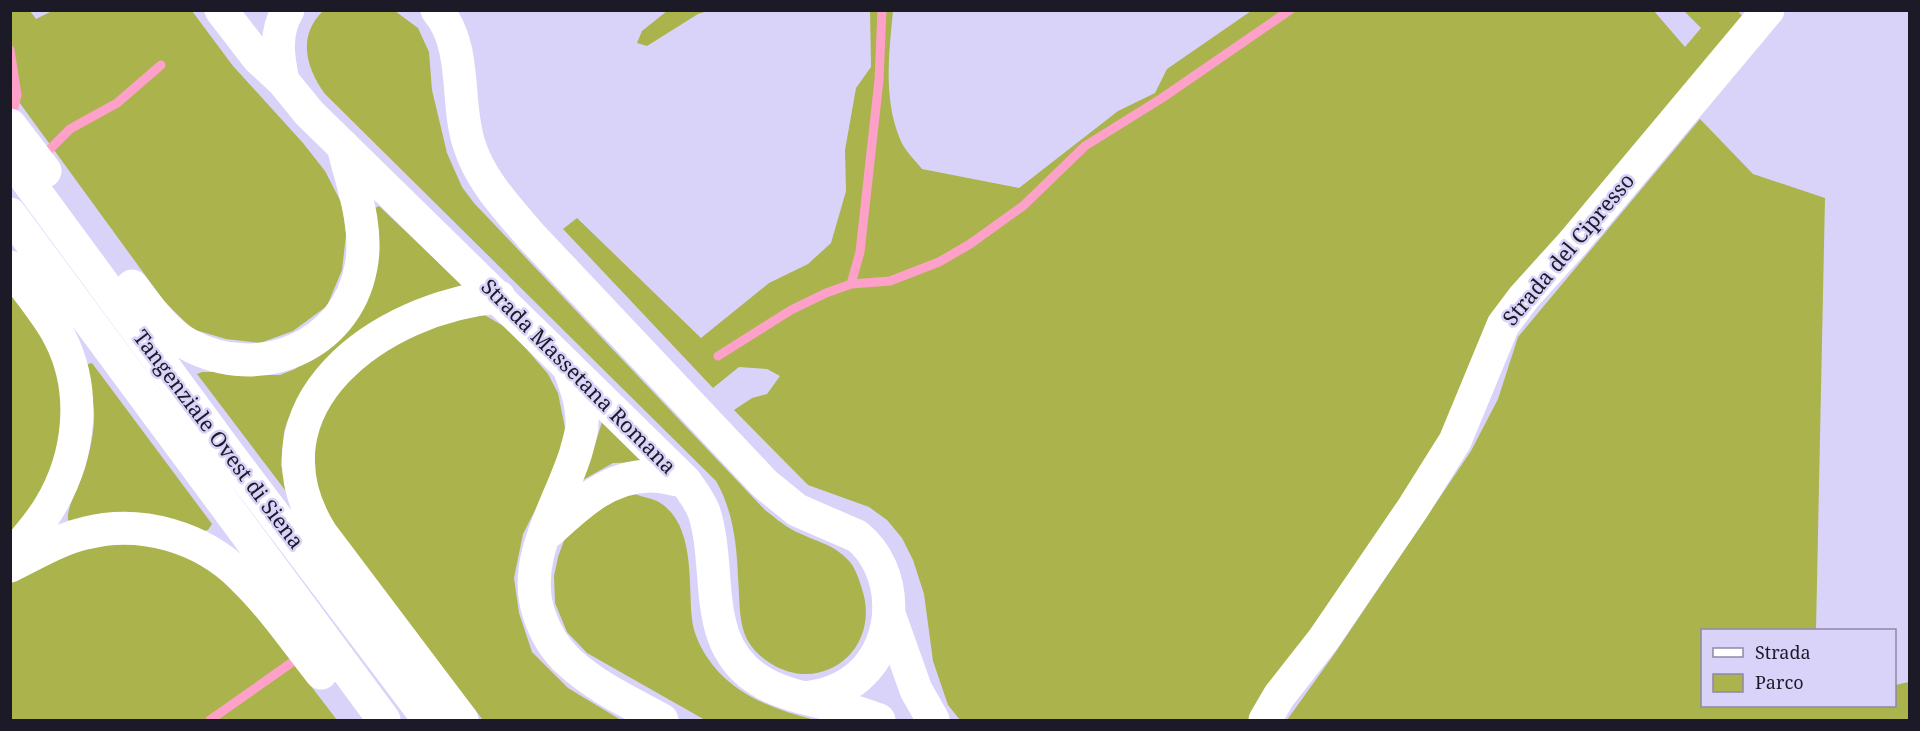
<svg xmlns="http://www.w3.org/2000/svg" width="1920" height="731" font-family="'Noto Serif',serif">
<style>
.green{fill:#abb34d}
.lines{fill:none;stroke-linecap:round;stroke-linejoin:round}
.stream{stroke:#fea1c9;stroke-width:9}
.minor{stroke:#fff;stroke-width:33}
.major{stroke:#fff;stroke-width:33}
.highway{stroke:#fff;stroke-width:33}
.labels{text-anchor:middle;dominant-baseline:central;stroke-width:5;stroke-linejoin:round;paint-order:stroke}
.street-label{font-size:21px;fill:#1c1a27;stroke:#dad3f9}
</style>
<rect width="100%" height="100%" fill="#dad3f9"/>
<path class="green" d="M 54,10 L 192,11 L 233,66 L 303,143 L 325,171 L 342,204 L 346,235 L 342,270 L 327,306 L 293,331 L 260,343 L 226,339 L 192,329 L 164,301 L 11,91 L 11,11 L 30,11 L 36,19 Z
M 323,11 L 395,11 L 418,28 L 429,52 L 432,90 L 447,153 L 462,187 L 474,203 L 765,510 C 773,516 782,524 791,529 C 812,541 834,543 850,562 C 857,571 861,585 864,596 C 877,653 820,695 770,663 C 762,658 753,650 748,641 C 738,623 740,599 738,578 C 737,546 733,510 716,481 L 325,94 C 306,68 297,36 323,11 Z
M 667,11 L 708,11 L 698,14 L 647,46 L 637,43 L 642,31 Z
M 870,11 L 893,11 C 889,53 883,98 900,139 C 904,150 915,160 922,169 L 1019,188 L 1118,111 L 1155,93 L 1167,69 L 1251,11 L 1654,11 L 1685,47 L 1701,28 L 1684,11 L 1738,11 L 1743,17 L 1581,208 L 1448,434 L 1249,720 L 960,720 L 948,705 L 933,661 L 924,594 L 913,560 L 902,538 L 887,520 L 869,507 L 808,485 L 734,410 L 752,398 L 767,394 L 780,376 L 767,369 L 739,367 L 713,388 L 563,229 L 577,218 L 701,338 L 769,283 L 808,264 L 831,243 L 846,191 L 845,150 L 856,88 L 871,67 Z
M 1700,119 L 1753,174 L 1825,198 L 1816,630 L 1702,630 L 1702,706 L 1894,706 L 1895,685 L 1909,682 L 1909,720 L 1287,720 L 1335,653 L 1471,451 L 1498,399 L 1518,337 Z
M 379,206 L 462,285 L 425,297 L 393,313 L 303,392 L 287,422 L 284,432 L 281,465 L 287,487 L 285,490 L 197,374 L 202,372 L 215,372 L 236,375 L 280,375 L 295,369 L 326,348 L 375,208 Z
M 10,286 L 49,340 L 67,414 L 50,484 L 10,537 Z
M 483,314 L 510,330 L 548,374 L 558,393 L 566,433 L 559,463 L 523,534 L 514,578 L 519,613 L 532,652 L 568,688 L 621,720 L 483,720 L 327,521 L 316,487 L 314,436 L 331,390 L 396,337 Z
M 92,363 L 212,524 L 208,530 L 200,532 L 75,524 L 68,520 C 66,508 81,482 85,468 C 90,450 95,430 94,412 C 93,398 89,384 86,370 L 88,364 Z
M 602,422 L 642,462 L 613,463 L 581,481 L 587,470 Z
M 635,494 C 642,497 650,498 657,501 C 696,522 688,583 692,619 C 693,631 700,647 707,657 C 732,695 773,709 815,720 L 705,720 L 587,653 L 567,632 L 555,603 L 554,576 L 558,557 L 566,535 L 612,497 Z
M 126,539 L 194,558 L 238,591 L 337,720 L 11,720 L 10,584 L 50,561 L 77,550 Z"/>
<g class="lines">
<path class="stream" d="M 10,50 L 17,95 L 11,121
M 41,158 L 70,129 L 117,103 L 161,65
M 851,284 L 860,252 L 879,80 L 882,10
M 718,356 L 791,310 L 826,293 L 851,284 L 890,281 L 939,262 L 970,244 L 1023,206 L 1085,146 L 1162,98 L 1290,10
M 210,720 L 301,656"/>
<path class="minor" d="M 1265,720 L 1279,696 L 1323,640 L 1413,508 L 1455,441 L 1503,325 L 1524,297 L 1572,244 L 1768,10"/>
<path class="major" d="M 221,10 L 258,58 L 283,81 L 309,113 L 685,481 C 692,491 700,501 704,512 C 723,571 699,646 762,682 C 775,690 789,694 804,698 C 829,704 855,711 879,720
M 437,10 C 468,47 455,101 469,144 C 480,180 507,208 531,236 L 765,484 L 797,510 L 857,536 C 898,569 900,640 859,676 C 843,690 825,696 804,698
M 283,81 C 278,57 274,33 288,10
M 569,368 C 576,387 583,405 582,426 C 581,435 578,444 576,452 C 560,505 519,560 540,617 C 546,634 556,650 569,662 C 596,687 631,703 662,720
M 550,531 C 579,504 610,475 652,476 C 663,476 674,480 685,481
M 889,614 L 916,690 L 933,720"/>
<path class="highway" d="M 10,125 L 45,171
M 10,157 L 229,455 L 429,720
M 10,214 L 384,720
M 10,267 C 26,289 48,314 60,338 C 87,391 80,456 50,506 C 39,525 25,540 10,557
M 132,286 C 148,307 165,332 189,345 C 258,382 346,348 361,267 C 369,227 352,184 343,146
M 10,566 C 35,554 59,539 86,533 C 141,519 202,537 242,577 C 272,606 295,640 321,673
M 462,720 L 321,533 C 243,406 382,306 499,297"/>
</g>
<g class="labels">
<g class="street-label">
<text transform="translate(1568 249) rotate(-50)">Strada del Cipresso</text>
<text transform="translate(579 376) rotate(45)">Strada Massetana Romana</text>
<text transform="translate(219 439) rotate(53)">Tangenziale Ovest di Siena</text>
</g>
</g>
<rect width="1920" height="731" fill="none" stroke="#1c1a27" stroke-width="24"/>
<rect x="1701" y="629" width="195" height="78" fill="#dad3f9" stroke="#8e89a5" stroke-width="1.5"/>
<rect x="1713" y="648" width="30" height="9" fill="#ffffff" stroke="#8e89a5" stroke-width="1.5"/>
<text x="1755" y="659" font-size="18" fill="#1c1a27">Strada</text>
<rect x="1713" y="674" width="30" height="18" fill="#abb34d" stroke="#8e89a5" stroke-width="1.5"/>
<text x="1755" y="689" font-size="18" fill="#1c1a27">Parco</text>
</svg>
